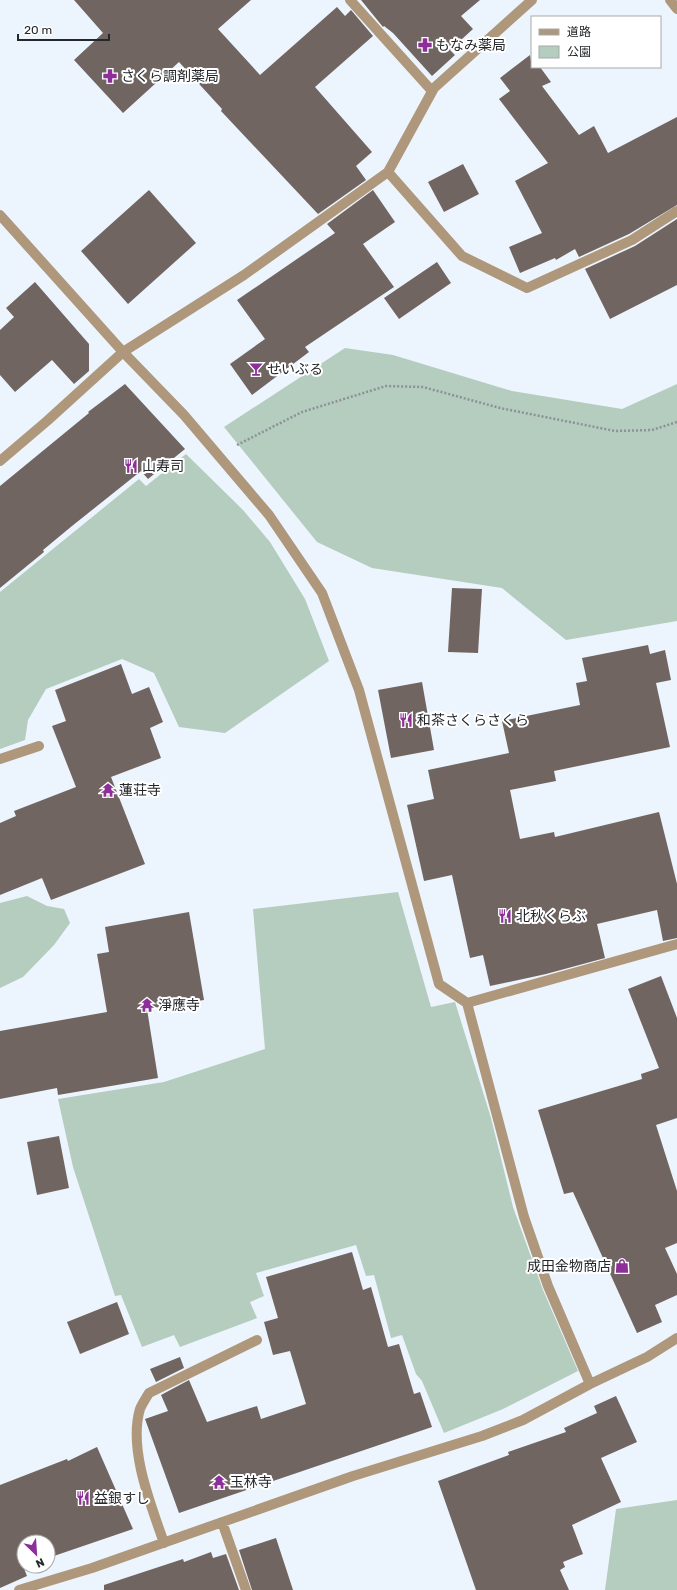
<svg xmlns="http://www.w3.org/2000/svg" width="677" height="1590" font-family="Rubik,'Noto Sans JP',sans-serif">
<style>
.green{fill:#b4cdbe}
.building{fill:#706561}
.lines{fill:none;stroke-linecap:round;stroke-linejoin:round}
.path{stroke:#8c9198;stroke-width:2.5;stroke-dasharray:2 2;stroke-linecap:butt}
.minor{stroke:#ae977b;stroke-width:10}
.labels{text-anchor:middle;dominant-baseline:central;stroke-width:4;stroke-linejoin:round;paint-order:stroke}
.poi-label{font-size:14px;fill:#24272b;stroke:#fff;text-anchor:start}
</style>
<rect width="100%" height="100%" fill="#ecf4fd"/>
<path class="green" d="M 345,348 L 393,355 L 512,391 L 622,409 L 677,384 L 677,621 L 566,640 L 502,588 L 372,568 L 317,542 L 224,427 Z
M 186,454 L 243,510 L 270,542 L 305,599 L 329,661 L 225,733 L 179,727 L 154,673 L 122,659 L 46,689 L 28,720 L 25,740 L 0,749 L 0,592 L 139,479 L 146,486 Z
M 398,892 L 431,1007 L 455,1002 L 491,1118 L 513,1207 L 543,1290 L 578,1371 L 503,1409 L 444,1433 L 422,1381 L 416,1374 L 402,1335 L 391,1338 L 374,1275 L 366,1276 L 356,1245 L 256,1273 L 264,1296 L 250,1302 L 257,1318 L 180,1347 L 174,1335 L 142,1347 L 121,1295 L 115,1296 L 73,1167 L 58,1099 L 164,1082 L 265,1049 L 253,909 Z
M 27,896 L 47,906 L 64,909 L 70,923 L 54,945 L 23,977 L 0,988 L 0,903 Z
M 677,1500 L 677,1590 L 605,1590 L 616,1509 Z"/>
<path class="building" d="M 74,0 L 251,0 L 218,29 L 260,75 L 337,7 L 345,16 L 351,10 L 373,36 L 315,87 L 372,152 L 356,166 L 366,180 L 318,214 L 221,111 L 222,109 L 179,62 L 123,113 L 74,60 L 103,33 Z
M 361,0 L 480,0 L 461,16 L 473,29 L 450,50 L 455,55 L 432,76 L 393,33 L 384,26 L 383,27 Z
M 530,55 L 532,67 L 540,67 L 551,82 L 542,86 L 579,135 L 594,126 L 608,153 L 677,117 L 677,205 L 629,234 L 579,257 L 575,249 L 556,260 L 555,258 L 520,273 L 509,247 L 542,233 L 515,181 L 548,163 L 499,99 L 510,91 L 500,78 Z
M 463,164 L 479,194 L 444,212 L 428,182 Z
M 149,190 L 196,243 L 128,304 L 81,251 Z
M 373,190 L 395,222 L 363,244 L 394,287 L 305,347 L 309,352 L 252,395 L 230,364 L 265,339 L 237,300 L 335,233 L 327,224 Z
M 677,219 L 677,285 L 610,319 L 585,269 L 635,246 Z
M 437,262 L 451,283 L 399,319 L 384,298 Z
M 35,282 L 89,344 L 89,371 L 74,384 L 52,360 L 15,392 L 0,375 L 0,330 L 14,317 L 6,308 Z
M 125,384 L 185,449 L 148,479 L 141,471 L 72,526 L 43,550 L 44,552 L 0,588 L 0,486 L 89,413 L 88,412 Z
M 452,588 L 482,589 L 478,653 L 448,652 Z
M 648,645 L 650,654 L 665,650 L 671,680 L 656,683 L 670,747 L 554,771 L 556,781 L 510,790 L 520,839 L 554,832 L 555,837 L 659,812 L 677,884 L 677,938 L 663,941 L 657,910 L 597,924 L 605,958 L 546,974 L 490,986 L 483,955 L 470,958 L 452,875 L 424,881 L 407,805 L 434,799 L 428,770 L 509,753 L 502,721 L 580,705 L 576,683 L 587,681 L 582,658 Z
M 121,664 L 132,694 L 149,687 L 163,722 L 150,728 L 161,758 L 111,777 L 145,864 L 51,900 L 42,878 L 0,895 L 0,823 L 16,816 L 14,811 L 76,787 L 52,726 L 66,721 L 55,690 Z
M 422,682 L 434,750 L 391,758 L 378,690 Z
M 189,912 L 204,1000 L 147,1009 L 158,1078 L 58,1095 L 57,1088 L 0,1099 L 0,1031 L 107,1012 L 97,954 L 109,952 L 105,927 Z
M 661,976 L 677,1018 L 677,1118 L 656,1125 L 677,1191 L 677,1243 L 665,1248 L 677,1274 L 677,1295 L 655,1305 L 662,1322 L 637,1333 L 573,1192 L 564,1194 L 538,1110 L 642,1079 L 641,1074 L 659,1068 L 628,989 Z
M 59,1136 L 69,1188 L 37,1195 L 27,1142 Z
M 352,1252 L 363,1290 L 371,1287 L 388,1347 L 399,1344 L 414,1394 L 420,1392 L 432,1427 L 179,1513 L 145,1419 L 168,1411 L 161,1395 L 189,1380 L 207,1422 L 257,1406 L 261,1419 L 306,1404 L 290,1351 L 273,1355 L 264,1322 L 278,1318 L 266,1277 Z
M 117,1302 L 129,1334 L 80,1354 L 67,1322 Z
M 180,1357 L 184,1368 L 156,1382 L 150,1369 Z
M 616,1396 L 637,1442 L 601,1458 L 621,1502 L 572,1525 L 583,1554 L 563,1562 L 565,1567 L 560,1570 L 569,1590 L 476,1590 L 438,1481 L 509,1455 L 508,1452 L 566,1432 L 564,1428 L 597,1413 L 594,1406 Z
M 97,1447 L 133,1529 L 48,1558 L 48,1542 L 24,1542 L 23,1566 L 27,1576 L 0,1588 L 0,1485 L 67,1459 L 68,1461 Z
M 276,1538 L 293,1590 L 252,1590 L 239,1550 Z
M 211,1552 L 213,1558 L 226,1554 L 239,1590 L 104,1590 L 104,1585 L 183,1559 L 184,1562 Z"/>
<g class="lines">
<path class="path" d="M 237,445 L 302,412 L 386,386 L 423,387 L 500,408 L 615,431 L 652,430 L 677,422"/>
<path class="minor" d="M 350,0 L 432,91
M 670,0 L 677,9
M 388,172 L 462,256 L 527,288 L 632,240 L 677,211
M 0,215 L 123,352 L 184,415 L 269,515 L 322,593 L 359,690 L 439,984 L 467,1003 L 524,1217 L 548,1286 L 590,1384
M 0,461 L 47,421 L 123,352 L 244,275 L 388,172 L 434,88 L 532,0
M 0,759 L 39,746
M 467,1003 L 677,944
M 222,1522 L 246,1590
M 164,1543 C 151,1505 128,1449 140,1409 C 142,1404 146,1398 149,1393 L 257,1340
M 19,1590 L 92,1568 L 353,1476 L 482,1436 L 523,1420 L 590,1384 L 647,1357 L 677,1338"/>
</g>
<defs>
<symbol id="pharmacy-bare" viewBox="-9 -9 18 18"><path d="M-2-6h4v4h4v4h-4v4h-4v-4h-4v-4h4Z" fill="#8d2f99" stroke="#fff" stroke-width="2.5" paint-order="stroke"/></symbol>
<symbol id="bar-bare" viewBox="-9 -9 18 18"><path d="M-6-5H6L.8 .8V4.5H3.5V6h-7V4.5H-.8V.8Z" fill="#8d2f99" stroke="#fff" stroke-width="2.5" paint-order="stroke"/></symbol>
<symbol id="restaurant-bare" viewBox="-9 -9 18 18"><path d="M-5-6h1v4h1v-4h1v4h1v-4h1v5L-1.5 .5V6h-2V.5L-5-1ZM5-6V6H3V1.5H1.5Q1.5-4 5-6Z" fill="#8d2f99" stroke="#fff" stroke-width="2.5" paint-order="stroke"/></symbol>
<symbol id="temple-bare" viewBox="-9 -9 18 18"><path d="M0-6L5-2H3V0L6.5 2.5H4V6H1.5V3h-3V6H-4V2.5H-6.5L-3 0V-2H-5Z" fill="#8d2f99" stroke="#fff" stroke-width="2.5" paint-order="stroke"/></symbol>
<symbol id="shop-bare" viewBox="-9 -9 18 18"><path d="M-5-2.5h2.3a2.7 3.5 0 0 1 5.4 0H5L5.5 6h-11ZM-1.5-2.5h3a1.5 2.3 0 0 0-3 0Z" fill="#8d2f99" stroke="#fff" stroke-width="2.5" paint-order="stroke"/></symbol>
</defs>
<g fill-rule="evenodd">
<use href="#pharmacy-bare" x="415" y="35" width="20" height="20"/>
<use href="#pharmacy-bare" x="100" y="66" width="20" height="20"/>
<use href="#bar-bare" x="246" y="359" width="20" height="20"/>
<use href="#restaurant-bare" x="121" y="456" width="20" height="20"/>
<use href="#restaurant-bare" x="396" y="710" width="20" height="20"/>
<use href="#temple-bare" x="98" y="780" width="20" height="20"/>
<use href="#restaurant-bare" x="495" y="906" width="20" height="20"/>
<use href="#temple-bare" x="137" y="995" width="20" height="20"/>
<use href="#shop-bare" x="612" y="1256" width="20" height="20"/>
<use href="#temple-bare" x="209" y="1472" width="20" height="20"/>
<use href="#restaurant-bare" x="73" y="1488" width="20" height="20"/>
</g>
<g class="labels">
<g class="poi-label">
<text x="436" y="45">もなみ薬局</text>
<text x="121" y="76">さくら調剤薬局</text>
<text x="267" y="369">せいぶる</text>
<text x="142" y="466">山寿司</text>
<text x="417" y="720">和茶さくらさくら</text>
<text x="119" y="790">蓮荘寺</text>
<text x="516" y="916">北秋くらぶ</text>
<text x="158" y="1005">淨應寺</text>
<text x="611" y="1266" text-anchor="end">成田金物商店</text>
<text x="230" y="1482">玉林寺</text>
<text x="94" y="1498">益銀すし</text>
</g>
</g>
<rect x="531" y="16" width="130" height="52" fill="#ffffff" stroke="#a7a9aa"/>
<rect x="539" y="29" width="20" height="6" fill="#ae977b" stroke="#a7a9aa"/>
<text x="567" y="36" font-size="12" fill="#24272b">道路</text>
<rect x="539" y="46" width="20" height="12" fill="#b4cdbe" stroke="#a7a9aa"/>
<text x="567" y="56" font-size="12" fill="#24272b">公園</text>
<g transform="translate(36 1554) rotate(155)"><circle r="19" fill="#ffffff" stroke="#a7a9aa"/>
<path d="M0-3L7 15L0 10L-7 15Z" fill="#8d2f99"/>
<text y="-6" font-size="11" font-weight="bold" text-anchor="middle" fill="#24272b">N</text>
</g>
<path d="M18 34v6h91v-6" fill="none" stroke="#24272b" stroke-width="2"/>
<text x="24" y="34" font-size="12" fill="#24272b" stroke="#ffffff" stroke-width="3" paint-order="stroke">20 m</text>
</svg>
